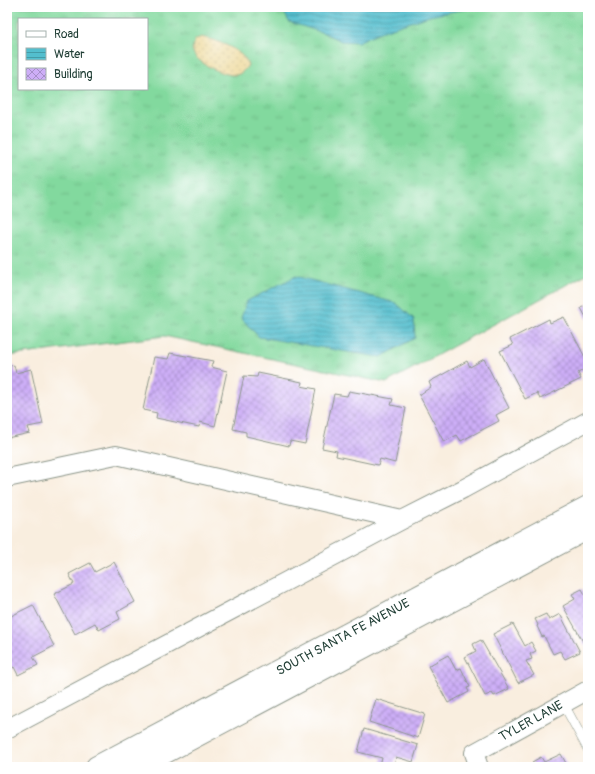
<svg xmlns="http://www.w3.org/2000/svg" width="595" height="774" font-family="Pangolin,sans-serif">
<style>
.grass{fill:url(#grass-tufts);stroke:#508b69;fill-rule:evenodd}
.sand{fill:url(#sand-dots);stroke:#868c69}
.water{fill:url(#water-rules);stroke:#397e81}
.building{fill:url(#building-cross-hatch)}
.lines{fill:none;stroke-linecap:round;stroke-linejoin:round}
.lane-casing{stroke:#8c968a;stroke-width:10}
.street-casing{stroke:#8c968a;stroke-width:20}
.secondary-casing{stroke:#8c968a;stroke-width:24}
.lane{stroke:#fff;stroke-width:9}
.street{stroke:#fff;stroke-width:18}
.secondary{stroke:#fff;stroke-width:22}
.labels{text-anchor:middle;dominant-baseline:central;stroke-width:4;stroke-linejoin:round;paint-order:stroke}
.street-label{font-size:13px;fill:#1f3d34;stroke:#fff}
</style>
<defs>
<pattern id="grass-tufts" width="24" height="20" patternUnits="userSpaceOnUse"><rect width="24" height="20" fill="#82d99e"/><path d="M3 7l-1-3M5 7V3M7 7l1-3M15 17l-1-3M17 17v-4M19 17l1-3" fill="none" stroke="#70bb89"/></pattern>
<pattern id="sand-dots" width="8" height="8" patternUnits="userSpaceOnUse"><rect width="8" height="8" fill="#eeda9e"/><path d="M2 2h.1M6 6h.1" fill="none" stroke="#ccbc89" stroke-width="1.8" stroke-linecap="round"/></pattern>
<pattern id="water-rules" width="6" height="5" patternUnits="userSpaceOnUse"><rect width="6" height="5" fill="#53bece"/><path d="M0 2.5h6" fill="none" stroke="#449ca8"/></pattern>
<pattern id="building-cross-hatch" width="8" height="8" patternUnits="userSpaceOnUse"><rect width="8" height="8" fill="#cdaef7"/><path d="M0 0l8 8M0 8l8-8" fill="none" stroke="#a68fc9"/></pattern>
</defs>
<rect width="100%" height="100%" fill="#fff"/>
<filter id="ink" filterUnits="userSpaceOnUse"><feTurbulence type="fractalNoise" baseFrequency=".025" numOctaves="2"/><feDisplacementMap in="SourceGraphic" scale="8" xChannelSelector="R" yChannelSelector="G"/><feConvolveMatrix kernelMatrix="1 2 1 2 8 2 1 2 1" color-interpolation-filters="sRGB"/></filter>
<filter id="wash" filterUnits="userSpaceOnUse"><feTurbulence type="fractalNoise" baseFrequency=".012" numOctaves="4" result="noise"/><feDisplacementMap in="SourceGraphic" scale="16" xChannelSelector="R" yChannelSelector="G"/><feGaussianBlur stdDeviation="0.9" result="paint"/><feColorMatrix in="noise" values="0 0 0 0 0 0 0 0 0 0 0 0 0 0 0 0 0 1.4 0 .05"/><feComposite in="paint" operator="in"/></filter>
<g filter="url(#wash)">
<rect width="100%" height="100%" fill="#f9eedf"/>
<path class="grass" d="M 7,7 L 588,7 L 588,273 L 386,383 L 164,336 L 7,356 ZM 19,19 L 147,19 L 147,89 L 19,89 Z"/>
<path class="sand" d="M 201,37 C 216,40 243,49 248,65 C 246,68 243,72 239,74 C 229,79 196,63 193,52 C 191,48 194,44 195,40 Z"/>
<path class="water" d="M 288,7 L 476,7 L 429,16 L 377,33 L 358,42 L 341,41 L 324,33 L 289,22 L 285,14 Z
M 296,276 L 396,303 L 414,319 L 415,338 L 381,357 L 354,353 L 259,337 L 241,318 L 247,301 Z"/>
<g id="blocks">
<path class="building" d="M 588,304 L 588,321 L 581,308 Z
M 564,317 L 588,363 L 588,367 L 578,373 L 581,379 L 540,399 L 537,393 L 525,399 L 500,351 L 513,345 L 510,339 L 549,319 L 550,323 Z
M 170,353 L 213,361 L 211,367 L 227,371 L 215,426 L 200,422 L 199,427 L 156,418 L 157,413 L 143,410 L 154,357 L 168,359 Z
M 484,359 L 509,408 L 496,415 L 499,421 L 461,441 L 457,435 L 444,442 L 419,395 L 431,387 L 429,382 L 467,361 L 470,367 Z
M 14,365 L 16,373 L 31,369 L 43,424 L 28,427 L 30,433 L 7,438 L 7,367 Z
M 258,373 L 302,382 L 301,386 L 316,389 L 305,444 L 290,441 L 289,446 L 246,436 L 246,432 L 233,429 L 244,376 L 257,377 Z
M 349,391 L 393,399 L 391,405 L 406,408 L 395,463 L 380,459 L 378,465 L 336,456 L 337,451 L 322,448 L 334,394 L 347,396 Z
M 114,562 L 135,602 L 117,612 L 120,619 L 99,630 L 95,623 L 75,634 L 54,594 L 74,584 L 69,574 L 90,563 L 95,572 Z
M 582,589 L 588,600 L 588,643 L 585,645 L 563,606 L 575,599 L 572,594 Z
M 33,605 L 54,646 L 33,657 L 38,665 L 18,675 L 14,667 L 7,671 L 7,609 L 11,616 Z
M 546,614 L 549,620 L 560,614 L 580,652 L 565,659 L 560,651 L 553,654 L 544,636 L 542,637 L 537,626 L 538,625 L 535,619 Z
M 513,624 L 525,646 L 531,642 L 536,651 L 530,654 L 532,659 L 526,661 L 534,675 L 518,683 L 493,634 Z
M 481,640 L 509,689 L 494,696 L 492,693 L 485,696 L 465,657 L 476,651 L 473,644 Z
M 448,655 L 456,670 L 461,668 L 470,687 L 467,688 L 469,692 L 448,703 L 428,666 Z
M 376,699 L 425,714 L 418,738 L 369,722 Z
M 364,729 L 418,745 L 413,762 L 396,757 L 394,767 L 385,767 L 380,766 L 382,758 L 358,752 Z
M 561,754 L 568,767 L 534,767 L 532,762 L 541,757 L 544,762 Z"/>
</g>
</g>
<g filter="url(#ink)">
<use href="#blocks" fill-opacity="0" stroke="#8c968a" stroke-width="1"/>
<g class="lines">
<defs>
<path id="lane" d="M 563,703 L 588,749"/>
<path id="street" d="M 7,478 L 116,455 L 402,520
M 7,729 L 402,520 L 463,489 L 588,421
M 479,767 L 474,753 L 588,690"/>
<path id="secondary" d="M 97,767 L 588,507
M 137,767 L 588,528"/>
</defs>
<use href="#lane" class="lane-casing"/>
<use href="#street" class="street-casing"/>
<use href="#secondary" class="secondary-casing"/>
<use href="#lane" class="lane"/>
<use href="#street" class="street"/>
<use href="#secondary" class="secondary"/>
</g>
</g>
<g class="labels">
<g class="street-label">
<text transform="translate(343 637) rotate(-28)">SOUTH SANTA FE AVENUE</text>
<text transform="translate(531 721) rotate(-29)">TYLER LANE</text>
</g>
</g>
<rect width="595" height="774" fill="none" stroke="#fff" stroke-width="24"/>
<rect x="18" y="18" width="130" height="72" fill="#ffffff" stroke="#a5b1ae"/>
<rect x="26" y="31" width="20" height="6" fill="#ffffff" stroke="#a5b1ae"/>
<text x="54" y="38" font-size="12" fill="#1f3d34">Road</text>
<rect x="26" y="48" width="20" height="12" fill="url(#water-rules)" stroke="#a5b1ae"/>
<text x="54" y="58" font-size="12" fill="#1f3d34">Water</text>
<rect x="26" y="68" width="20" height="12" fill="url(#building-cross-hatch)" stroke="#a5b1ae"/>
<text x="54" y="78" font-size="12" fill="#1f3d34">Building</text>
</svg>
